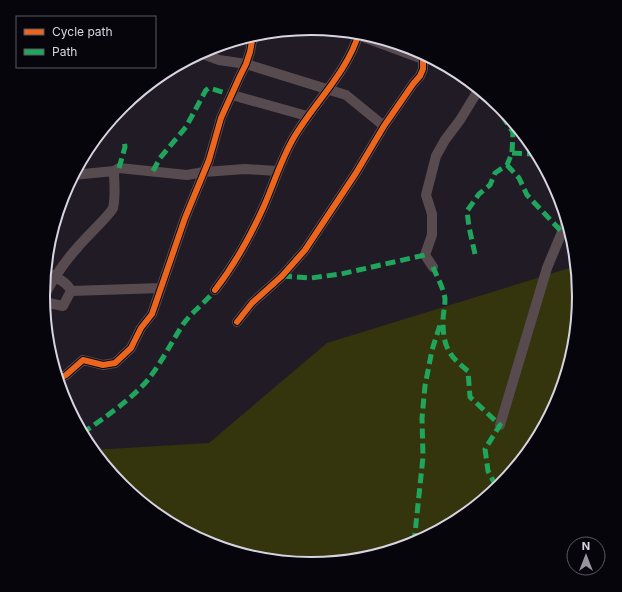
<svg xmlns="http://www.w3.org/2000/svg" width="622" height="592" font-family="Inter,sans-serif">
<style>
.green{fill:#34340d}
.lines{fill:none;stroke-linecap:round;stroke-linejoin:round}
.minor{stroke:#584b4f;stroke-width:10}
.quiet{stroke:#20a55d;stroke-width:5;stroke-dasharray:10 5;stroke-linecap:butt}
.cycleway-casing{stroke:#07050c;stroke-width:8}
.cycleway{stroke:#eb651d;stroke-width:6}
.rim{fill:none;stroke:#d9d4e1;stroke-width:2}
</style>
<rect width="100%" height="100%" fill="#201b25"/>
<path class="green" d="M 576,266 L 579,296 L 574,349 L 559,399 L 534,445 L 500,486 L 460,519 L 413,544 L 363,559 L 311,564 L 258,559 L 208,544 L 162,519 L 121,485 L 92,450 L 209,443 L 327,343 Z"/>
<g class="lines">
<path class="minor" d="M 358,35 L 423,59 L 421,53
M 200,53 L 219,60 L 246,64 L 346,95 L 384,126
M 232,95 L 307,116
M 73,175 L 114,171 L 119,168 L 187,175 L 204,172 L 245,169 L 277,171
M 433,267 L 425,255 L 432,235 L 432,214 L 426,195 L 436,156 L 445,140 L 460,120 L 479,89
M 215,290 C 235,264 251,235 264,206 C 274,183 281,160 293,139 C 314,103 347,73 359,33
M 71,291 L 161,288
M 43,298 C 53,279 64,262 78,247 C 84,239 110,215 113,208 C 116,196 114,184 114,171
M 44,302 L 63,306 L 71,291 C 68,282 54,276 45,272
M 237,322 L 252,303 L 282,276 L 305,250 L 356,173 L 384,126 L 413,84 L 420,76 L 423,69 L 423,59
M 58,379 L 66,375 L 83,360 L 103,365 L 115,363 L 131,348 L 141,328 L 152,314 L 185,218 L 209,160 L 221,118 L 240,76 L 246,64 L 250,52 L 252,41 L 257,34
M 500,425 L 547,268 L 567,220"/>
<path class="quiet" d="M 512,153 L 535,154 L 537,152
M 507,165 L 519,178 L 527,195 L 561,231
M 119,168 L 125,147 L 124,140
M 153,171 L 160,158 L 186,127 L 206,90 L 209,88 L 232,95
M 475,254 L 469,227 L 467,211 L 479,194 L 490,185 L 495,173 L 507,165 L 512,153 L 513,132 L 503,117 L 501,107
M 433,267 C 437,277 444,289 445,299 C 445,307 443,314 443,321 C 443,347 449,356 468,371 L 470,397 L 500,425 L 485,449 L 488,471 L 497,488
M 282,276 L 311,278 L 341,274 L 425,255
M 82,433 C 101,421 137,395 150,377 C 163,360 172,341 184,323 C 193,311 206,302 215,290
M 414,543 L 423,457 L 422,418 L 425,386 L 432,350 L 441,322"/>
<defs>
<path id="cycleway" d="M 215,290 C 235,264 251,235 264,206 C 274,183 281,160 293,139 C 314,103 347,73 359,33
M 237,322 L 252,303 L 282,276 L 305,250 L 356,173 L 384,126 L 413,84 L 420,76 L 423,69 L 423,59
M 58,379 L 66,375 L 83,360 L 103,365 L 115,363 L 131,348 L 141,328 L 152,314 L 185,218 L 209,160 L 221,118 L 240,76 L 246,64 L 250,52 L 252,41 L 257,34"/>
</defs>
<use href="#cycleway" class="cycleway-casing"/>
<use href="#cycleway" class="cycleway"/>
</g>
<path d="M0 0H622V592H0ZM50 296a261 261 0 1 1 522 0a261 261 0 1 1-522 0Z" fill="#07050c" fill-rule="evenodd"/>
<path class="rim" d="M50 296a261 261 0 1 1 522 0a261 261 0 1 1-522 0Z"/>
<rect x="16" y="16" width="140" height="52" fill="#07050c" stroke="#5b5861"/>
<rect x="24" y="29" width="20" height="6" fill="#eb651d" stroke="#5b5861"/>
<text x="52" y="36" font-size="12" fill="#d9d4e1">Cycle path</text>
<rect x="24" y="49" width="20" height="6" fill="#20a55d" stroke="#5b5861"/>
<text x="52" y="56" font-size="12" fill="#d9d4e1">Path</text>
<g transform="translate(586 556)"><circle r="19" fill="#07050c" stroke="#5b5861"/>
<path d="M0-3L7 15L0 10L-7 15Z" fill="#98939f"/>
<text y="-6" font-size="11" font-weight="bold" text-anchor="middle" fill="#d9d4e1">N</text>
</g>
</svg>
